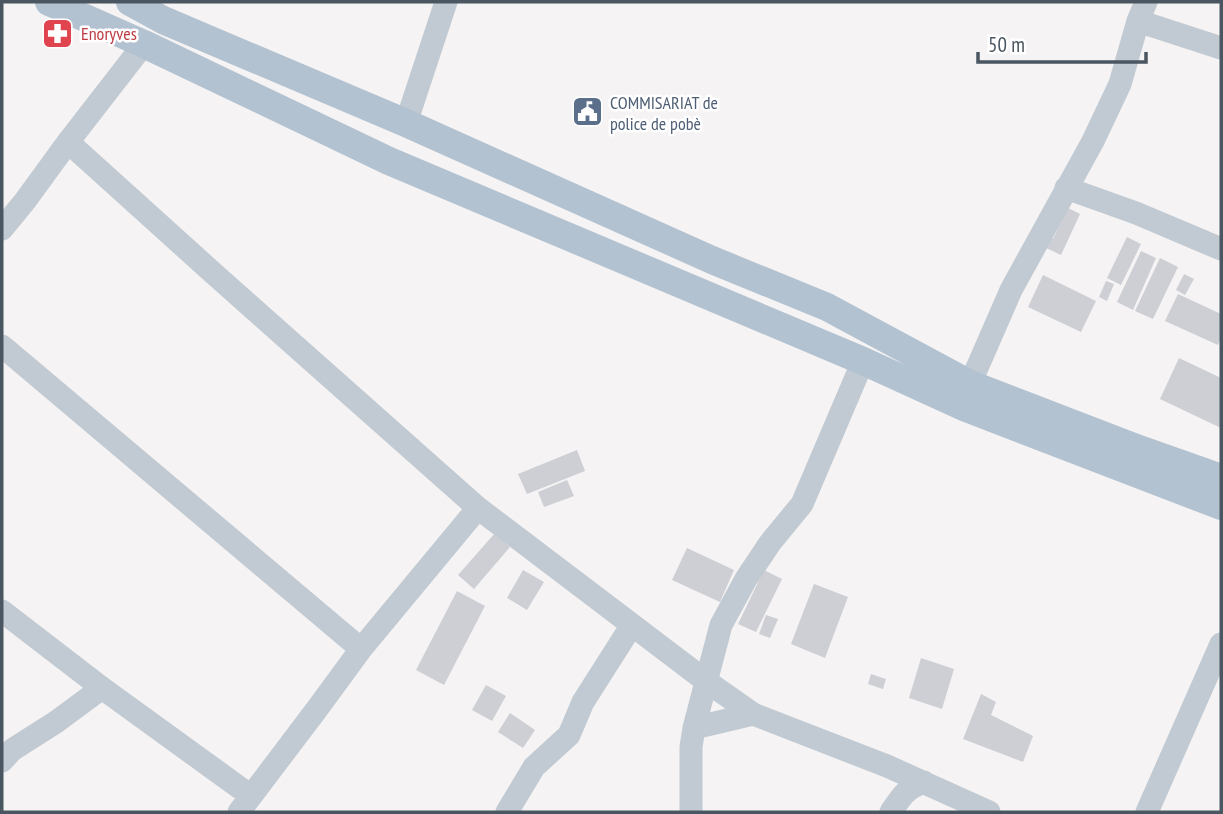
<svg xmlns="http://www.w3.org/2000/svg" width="1223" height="814" font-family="'PT Sans Narrow',sans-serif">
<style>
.building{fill:#cdcfd5}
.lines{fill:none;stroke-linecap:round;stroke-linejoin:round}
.minor{stroke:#c1cad2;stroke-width:23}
.major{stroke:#b3c2d1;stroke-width:28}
.labels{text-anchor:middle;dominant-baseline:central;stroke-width:5;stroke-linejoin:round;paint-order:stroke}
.health-label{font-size:18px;fill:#be3a42;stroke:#fff;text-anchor:start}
.service-label{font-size:18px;fill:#4e5e75;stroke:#fff;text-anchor:start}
</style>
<rect width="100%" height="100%" fill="#f5f3f3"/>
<path class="building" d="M 1068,208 L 1080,214 L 1061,255 L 1044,247 L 1049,237 L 1053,239 Z
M 1127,237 L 1141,244 L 1121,285 L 1107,278 Z
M 1141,251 L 1156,258 L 1133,310 L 1117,302 Z
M 1160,258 L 1178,267 L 1153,319 L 1135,311 Z
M 1184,274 L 1194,279 L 1185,295 L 1176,290 Z
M 1043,275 L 1096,301 L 1081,332 L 1028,307 Z
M 1106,281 L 1114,284 L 1107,301 L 1099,297 Z
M 1178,294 L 1221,314 L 1221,338 L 1218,345 L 1165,321 Z
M 1179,358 L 1221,378 L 1221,428 L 1160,399 Z
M 577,450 L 585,471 L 527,494 L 518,474 Z
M 567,480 L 574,496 L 544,507 L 538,492 Z
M 495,533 L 510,547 L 474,589 L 458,575 Z
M 687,548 L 734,570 L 720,602 L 672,580 Z
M 523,570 L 544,582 L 527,610 L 507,598 Z
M 764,570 L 782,579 L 756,632 L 738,624 Z
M 814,584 L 848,597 L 825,658 L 791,644 Z
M 457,591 L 485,606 L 444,685 L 416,670 Z
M 766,615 L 778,619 L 770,638 L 759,634 Z
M 921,658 L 954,669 L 942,709 L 909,698 Z
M 871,674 L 886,679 L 883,689 L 868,684 Z
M 486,685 L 506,696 L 492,721 L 472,710 Z
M 981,694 L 996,702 L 991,715 L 1033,736 L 1023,762 L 963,739 Z
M 510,713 L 535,730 L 523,748 L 498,732 Z"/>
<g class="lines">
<path class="minor" d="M 1138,21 L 1221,48
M 406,123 L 446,2
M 68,142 L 212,272 L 478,508 L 706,681 L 753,714 L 887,766 L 989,812
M 1066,188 L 1136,213 L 1221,249
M 2,229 L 25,201 L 68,142 L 144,44
M 2,346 L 361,649
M 970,384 L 1011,290 L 1093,141 L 1120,84 L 1138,21 L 1146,2
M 2,611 L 102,688 L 251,796
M 694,728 L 753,714
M 2,761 L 12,750 L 56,722 L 102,688
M 239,812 L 317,709 L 361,649 L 478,508
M 507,812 L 534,767 L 569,735 L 583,702 L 632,625
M 691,812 L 691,747 L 694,728 L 721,625 L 746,579 L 770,543 L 802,504 L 863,361
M 891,812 C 901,797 906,788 924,782
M 1147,812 L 1221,644"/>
<path class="major" d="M 49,2 L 144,44 L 389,161 L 863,361 L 966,408 L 1221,506
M 130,2 L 163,20 L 406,123 L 712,260 L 827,307 L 970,384 L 1139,449 L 1221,478"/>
</g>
<defs>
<symbol id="pharmacy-square" viewBox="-11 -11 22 22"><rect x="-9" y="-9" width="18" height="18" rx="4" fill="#e0444e" stroke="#fff"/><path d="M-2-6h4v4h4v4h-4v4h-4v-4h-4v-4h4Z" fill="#fff"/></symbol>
<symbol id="civic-square" viewBox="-11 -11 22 22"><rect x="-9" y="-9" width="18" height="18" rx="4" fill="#5c6f8a" stroke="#fff"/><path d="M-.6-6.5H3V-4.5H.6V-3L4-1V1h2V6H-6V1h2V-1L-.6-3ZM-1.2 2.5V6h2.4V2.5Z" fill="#fff"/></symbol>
</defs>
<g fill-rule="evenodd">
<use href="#pharmacy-square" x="40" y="16" width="35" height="35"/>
<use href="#civic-square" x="570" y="94" width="35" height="35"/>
</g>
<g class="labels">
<g class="health-label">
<text x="81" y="33">Enoryves</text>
</g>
<g class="service-label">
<text x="610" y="102">COMMISARIAT de<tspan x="610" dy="21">police de pobè</tspan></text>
</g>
</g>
<rect width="1223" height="814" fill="none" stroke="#4a5661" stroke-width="7"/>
<path d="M978 52v10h168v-10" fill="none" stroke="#4a5661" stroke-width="3.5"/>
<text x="988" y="52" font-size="21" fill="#4a5661" stroke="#ffffff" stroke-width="5" paint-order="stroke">50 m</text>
</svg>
